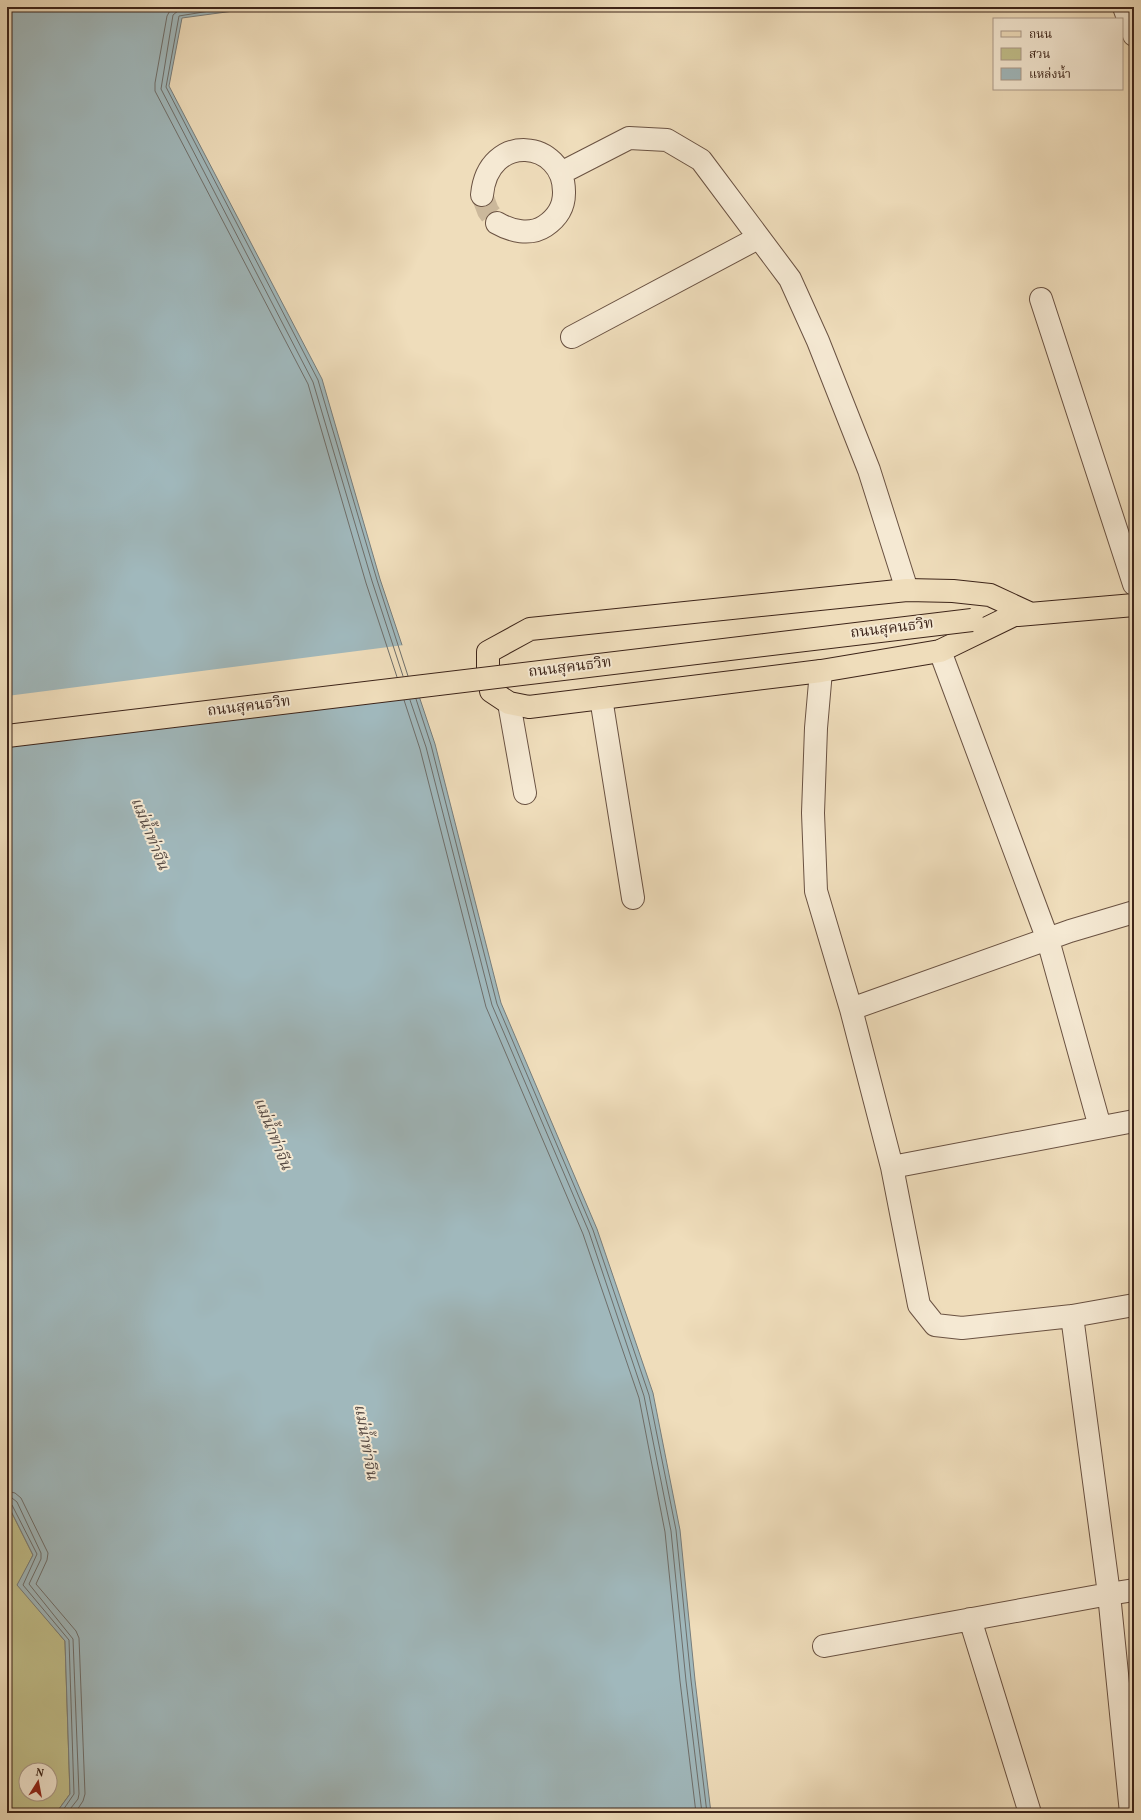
<svg xmlns="http://www.w3.org/2000/svg" width="1141" height="1820" font-family="Vollkorn,'Noto Serif Thai',serif">
<style>
.green{fill:#c1bf8b;stroke:#7f7252;fill-rule:evenodd}
.water{fill:#a0b8bc;stroke:#787d7b}
.pier{fill:#efddbb}
.lines{fill:none;stroke-linecap:round;stroke-linejoin:round}
.shore{stroke:#6e6e6a;stroke-width:1}
.minor-tunnel{stroke:#cbb89b;stroke-width:22;stroke-dasharray:22 11;stroke-linecap:butt}
.minor-casing{stroke:#6a5242;stroke-width:24}
.major-casing{stroke:#3d2419;stroke-width:24}
.minor{stroke:#f5e9d3;stroke-width:22}
.major{stroke:#efddbb;stroke-width:22}
.major-bridge-casing{stroke:#3d2419;stroke-width:24;stroke-linecap:butt}
.major-bridge{stroke:#efddbb;stroke-width:22}
.labels{text-anchor:middle;dominant-baseline:central;stroke-width:4;stroke-linejoin:round;paint-order:stroke}
.street-label{font-size:15px;fill:#3d2419;stroke:#f5e9d3}
.water-label{font-size:16px;font-style:italic;fill:#564942;stroke:#f5e9d3}
</style>
<rect width="100%" height="100%" fill="#efddbb"/>
<filter id="stains"><feTurbulence type="fractalNoise" baseFrequency=".005" numOctaves="4"/><feColorMatrix values="0 0 0 0 .2 0 0 0 0 .09 0 0 0 0 .02 0 0 0 .5 -.17"/></filter>
<radialGradient id="worn" r=".72"><stop offset=".6" stop-color="#630" stop-opacity="0"/><stop offset="1" stop-color="#630" stop-opacity=".3"/></radialGradient>
<path class="green" d="M 7,1503 L 33,1555 L 18,1585 L 65,1641 L 70,1794 L 56,1813 L 7,1813 ZM 26,1770 L 50,1770 L 50,1794 L 26,1794 Z"/>
<path class="water" d="M 7,7 L 263,7 L 182,18 L 169,86 L 322,379 L 380,579 L 435,744 L 501,1003 L 597,1229 L 653,1393 L 680,1530 L 695,1680 L 711,1813 L 56,1813 L 70,1794 L 65,1641 L 17,1585 L 33,1555 L 7,1503 Z"/>
<path class="pier" d="M 404,645 L 418,686 L 7,736 L 7,696 Z"/>
<g class="lines">
<path class="shore" d="M 172,7 L 167,16 L 155,83 L 155,91 L 308,384 L 366,583 L 397,677
M 196,7 L 179,10 L 173,15 L 161,89 L 313,382 L 372,581 L 403,676
M 234,7 L 179,16 L 166,87 L 318,380 L 377,580 L 408,676
M 416,699 L 431,745 L 497,1004 L 593,1230 L 649,1395 L 676,1530 L 691,1680 L 707,1813
M 404,700 L 420,749 L 486,1007 L 583,1234 L 639,1398 L 665,1532 L 680,1681 L 696,1813
M 410,700 L 426,747 L 492,1005 L 589,1232 L 644,1396 L 671,1531 L 686,1681 L 702,1813
M 7,1491 L 15,1493 L 21,1498 L 48,1553 L 47,1560 L 36,1584 L 76,1631 L 79,1638 L 85,1794 L 83,1801 L 75,1813
M 7,1497 L 12,1498 L 17,1502 L 41,1553 L 41,1559 L 29,1584 L 73,1639 L 79,1794 L 78,1799 L 67,1813
M 7,1502 L 12,1505 L 37,1554 L 23,1585 L 69,1640 L 74,1794 L 61,1813"/>
<path class="minor-tunnel" d="M 482,195 L 488,211 L 497,223"/>
<defs>
<path id="minor" d="M 1124,7 L 1134,35
M 561,173 L 629,138 L 667,140 L 701,160 L 790,279 L 818,341 L 869,470 L 907,590
M 482,195 C 488,131 565,140 564,193 C 564,207 557,218 545,226 C 530,236 511,231 497,223
M 1041,299 L 1134,584
M 572,337 L 758,238
M 940,651 L 1048,940 L 1100,1127
M 821,671 L 816,728 L 813,813 L 816,891 L 851,1009 L 892,1167 L 919,1305 L 935,1325 L 962,1328 L 1072,1316 L 1134,1305
M 601,698 L 633,898
M 509,703 L 525,793
M 851,1009 L 1070,931 L 1134,912
M 892,1167 L 1134,1121
M 1072,1316 L 1109,1594 L 1134,1590
M 970,1619 L 1030,1813
M 824,1646 L 1109,1594 L 1131,1813"/>
<path id="major" d="M 1014,615 L 940,651 L 821,671 L 529,707 L 509,703 L 491,691 L 488,669 L 488,652 L 530,629 L 907,590 L 953,591 L 990,595 L 1031,614
M 1018,615 L 1134,605"/>
</defs>
<use href="#minor" class="minor-casing"/>
<use href="#major" class="major-casing"/>
<use href="#minor" class="minor"/>
<use href="#major" class="major"/>
<defs>
<path id="major-bridge" d="M 7,736 L 972,620"/>
</defs>
<use href="#major-bridge" class="major-bridge-casing"/>
<use href="#major-bridge" class="major-bridge"/>
</g>
<g class="labels">
<g class="street-label">
<text transform="translate(892 629) rotate(-7)">ถนนสุคนธวิท</text>
<text transform="translate(570 668) rotate(-7)">ถนนสุคนธวิท</text>
<text transform="translate(249 707) rotate(-7)">ถนนสุคนธวิท</text>
</g>
<g class="water-label">
<text transform="translate(149 834) rotate(68)">แม่น้ำท่าจีน</text>
<text transform="translate(272 1134) rotate(68)">แม่น้ำท่าจีน</text>
<text transform="translate(365 1442) rotate(80)">แม่น้ำท่าจีน</text>
</g>
</g>
<rect width="1141" height="1820" fill="none" stroke="#efddbb" stroke-width="24"/>
<rect x="8" y="8" width="1125" height="1804" fill="none" stroke="#3d2419" stroke-width="2"/>
<rect x="12" y="12" width="1117" height="1796" fill="none" stroke="#3d2419"/>
<rect x="993" y="18" width="130" height="72" fill="#f5e9d3" stroke="#ab9a89"/>
<rect x="1001" y="31" width="20" height="6" fill="#efddbb" stroke="#ab9a89"/>
<text x="1029" y="38" font-size="12" fill="#3d2419">ถนน</text>
<rect x="1001" y="48" width="20" height="12" fill="#c1bf8b" stroke="#ab9a89"/>
<text x="1029" y="58" font-size="12" fill="#3d2419">สวน</text>
<rect x="1001" y="68" width="20" height="12" fill="#a0b8bc" stroke="#ab9a89"/>
<text x="1029" y="78" font-size="12" fill="#3d2419">แหล่งน้ำ</text>
<g transform="translate(38 1782) rotate(11)"><circle r="19" fill="#f5e9d3" stroke="#ab9a89"/>
<path d="M0-3L7 15L0 10L-7 15Z" fill="#8f2418"/>
<text y="-6" font-size="11" font-weight="bold" text-anchor="middle" fill="#3d2419">N</text>
</g>
<rect width="100%" height="100%" filter="url(#stains)"/>
<rect width="100%" height="100%" fill="url(#worn)"/>
</svg>
